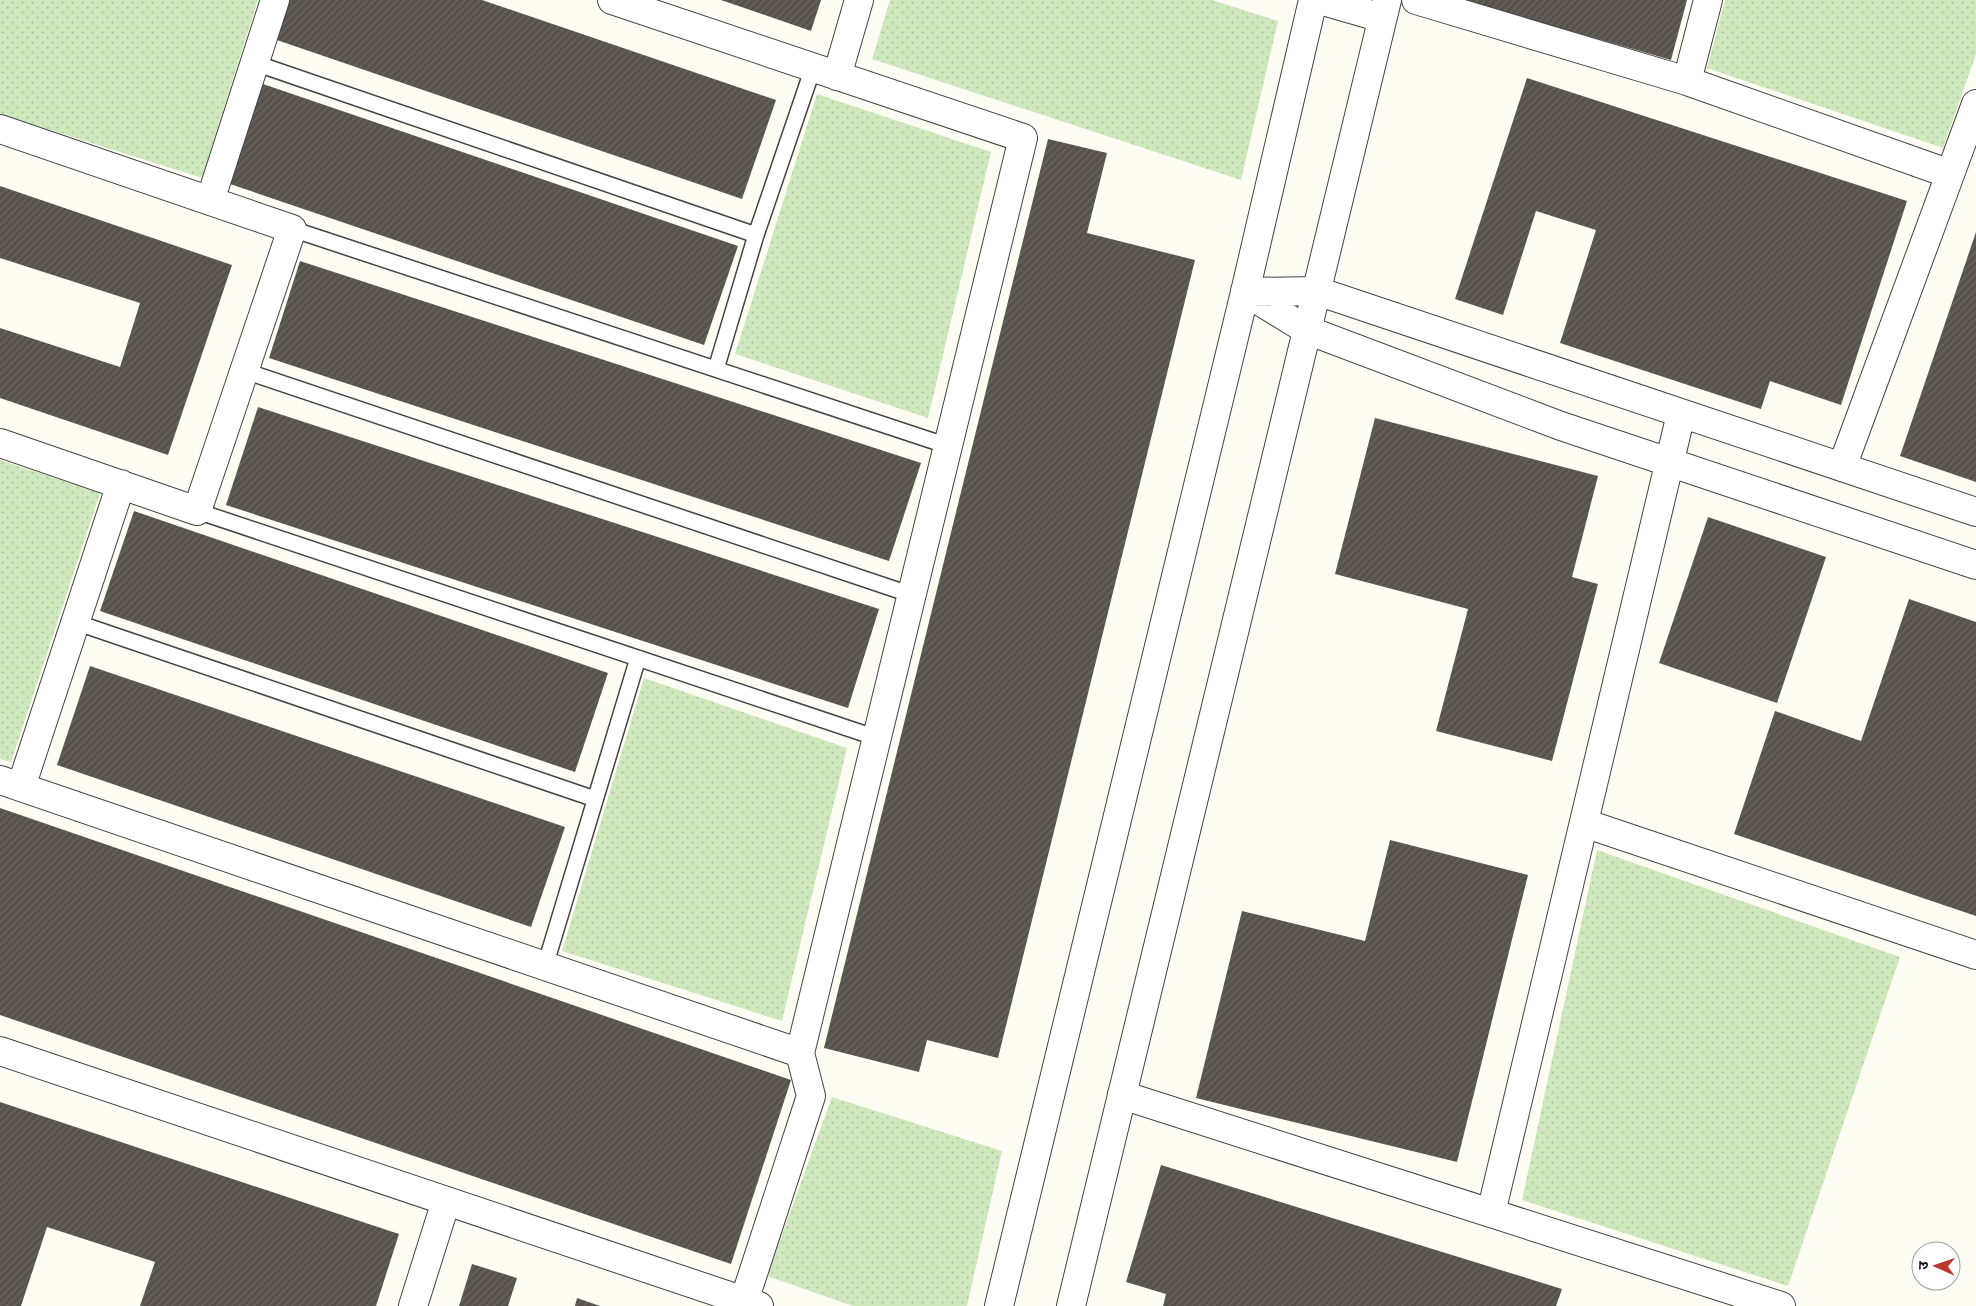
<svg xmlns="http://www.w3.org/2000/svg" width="1976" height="1306" font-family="Lora,'Noto Sans Devanagari',serif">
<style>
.park{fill:url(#park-dots)}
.building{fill:url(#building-hatch)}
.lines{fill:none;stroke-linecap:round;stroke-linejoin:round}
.service-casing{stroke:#434343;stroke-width:18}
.minor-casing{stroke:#434343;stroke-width:30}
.tertiary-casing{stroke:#434343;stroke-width:30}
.service{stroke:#fff;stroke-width:15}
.minor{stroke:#fff;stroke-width:28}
.tertiary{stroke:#fff;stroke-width:28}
</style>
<defs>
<pattern id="park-dots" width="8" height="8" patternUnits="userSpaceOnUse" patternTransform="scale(1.25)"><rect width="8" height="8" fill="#cfe8bd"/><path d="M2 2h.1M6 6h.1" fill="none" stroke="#b1c6a1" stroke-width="1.8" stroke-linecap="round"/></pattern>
<pattern id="building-hatch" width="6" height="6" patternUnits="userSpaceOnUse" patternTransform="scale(1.25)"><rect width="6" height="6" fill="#58524c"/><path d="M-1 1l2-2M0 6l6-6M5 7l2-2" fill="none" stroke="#6b6661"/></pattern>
</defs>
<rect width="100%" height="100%" fill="#fefdf3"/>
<path class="park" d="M 0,0 L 258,0 L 202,178 L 0,114 Z
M 890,0 L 1212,0 L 1278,21 L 1241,180 L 872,59 Z
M 1725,0 L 1976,0 L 1976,54 L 1943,148 L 1707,68 Z
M 817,94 L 991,152 L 928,418 L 735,354 Z
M 0,460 L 100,493 L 11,762 L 0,759 Z
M 644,678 L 847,748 L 782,1021 L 562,951 Z
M 1597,850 L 1900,957 L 1788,1286 L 1522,1200 Z
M 832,1097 L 1002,1151 L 967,1306 L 853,1306 L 767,1276 Z"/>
<path class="building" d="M 280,0 L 482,0 L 776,100 L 742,199 L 268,37 Z
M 721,0 L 821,0 L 811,31 Z
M 1463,0 L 1687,0 L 1671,60 Z
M 1527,78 L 1907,201 L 1841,405 L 1770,381 L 1761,409 L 1560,343 L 1596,230 L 1536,211 L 1503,315 L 1455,299 Z
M 263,84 L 738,246 L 704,345 L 230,184 Z
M 1048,139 L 1107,153 L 1087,233 L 1195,260 L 998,1058 L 927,1040 L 919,1072 L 824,1048 Z
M 0,186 L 232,265 L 168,455 L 0,398 L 0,328 L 120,367 L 140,303 L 0,258 Z
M 1976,232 L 1976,482 L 1900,456 Z
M 300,261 L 921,463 L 889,561 L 269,358 Z
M 258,407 L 879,609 L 848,708 L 226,505 Z
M 1375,418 L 1598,476 L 1572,577 L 1598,584 L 1552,761 L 1436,731 L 1468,609 L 1335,574 Z
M 134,511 L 608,673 L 575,772 L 100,611 Z
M 1708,517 L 1826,557 L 1777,703 L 1659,663 Z
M 1909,599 L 1976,622 L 1976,916 L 1734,834 L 1775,711 L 1861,741 Z
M 90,666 L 565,827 L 531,927 L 57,765 Z
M 0,808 L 791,1080 L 731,1264 L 0,1015 Z
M 1390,840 L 1528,875 L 1457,1162 L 1196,1098 L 1242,911 L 1365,941 Z
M 0,1102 L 399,1234 L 376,1306 L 140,1306 L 155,1262 L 47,1227 L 21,1306 L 0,1306 Z
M 1161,1165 L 1562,1289 L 1556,1306 L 1163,1306 L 1166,1294 L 1126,1282 Z
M 472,1264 L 517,1278 L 508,1306 L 459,1306 Z
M 577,1298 L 600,1306 L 575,1306 Z"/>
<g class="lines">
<defs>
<path id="service" d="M 255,63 L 756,235
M 292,229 L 948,446
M 716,369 L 756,235 L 813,68
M 245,371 L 912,595
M 197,511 L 877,738
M 75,622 L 595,799
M 545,966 L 638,658"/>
<path id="minor" d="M 612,0 L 1023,138 L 800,1053 L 811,1096 L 744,1301
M 1320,0 L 1382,18
M 1416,0 L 1687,81 L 1950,174
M 837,76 L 859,0
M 1687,81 L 1708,0
M 0,129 L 292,229 L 197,511 L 0,443
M 210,201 L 275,0
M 1245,292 L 1307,330 L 1561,426 L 1976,565
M 1245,292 L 1317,291 L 1976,512
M 1842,467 L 1976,104
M 0,780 L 800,1053
M 21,787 L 121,484
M 1584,823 L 1976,955
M 0,1051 L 759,1306
M 1122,1095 L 1781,1306
M 1491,1213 L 1681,414
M 413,1306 L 446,1201"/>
<path id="tertiary" d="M 999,1306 L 1245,292 L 1313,0
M 1071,1306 L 1387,0"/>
</defs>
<use href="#service" class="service-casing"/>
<use href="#minor" class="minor-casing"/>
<use href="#tertiary" class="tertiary-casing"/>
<use href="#service" class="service"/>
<use href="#minor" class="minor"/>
<use href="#tertiary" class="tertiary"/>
</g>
<g transform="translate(1936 1266) rotate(272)"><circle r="24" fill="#ffffff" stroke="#9f9f9f"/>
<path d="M0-4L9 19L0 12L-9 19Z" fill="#ba362e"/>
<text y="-8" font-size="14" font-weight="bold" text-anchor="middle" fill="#101010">उ</text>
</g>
</svg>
